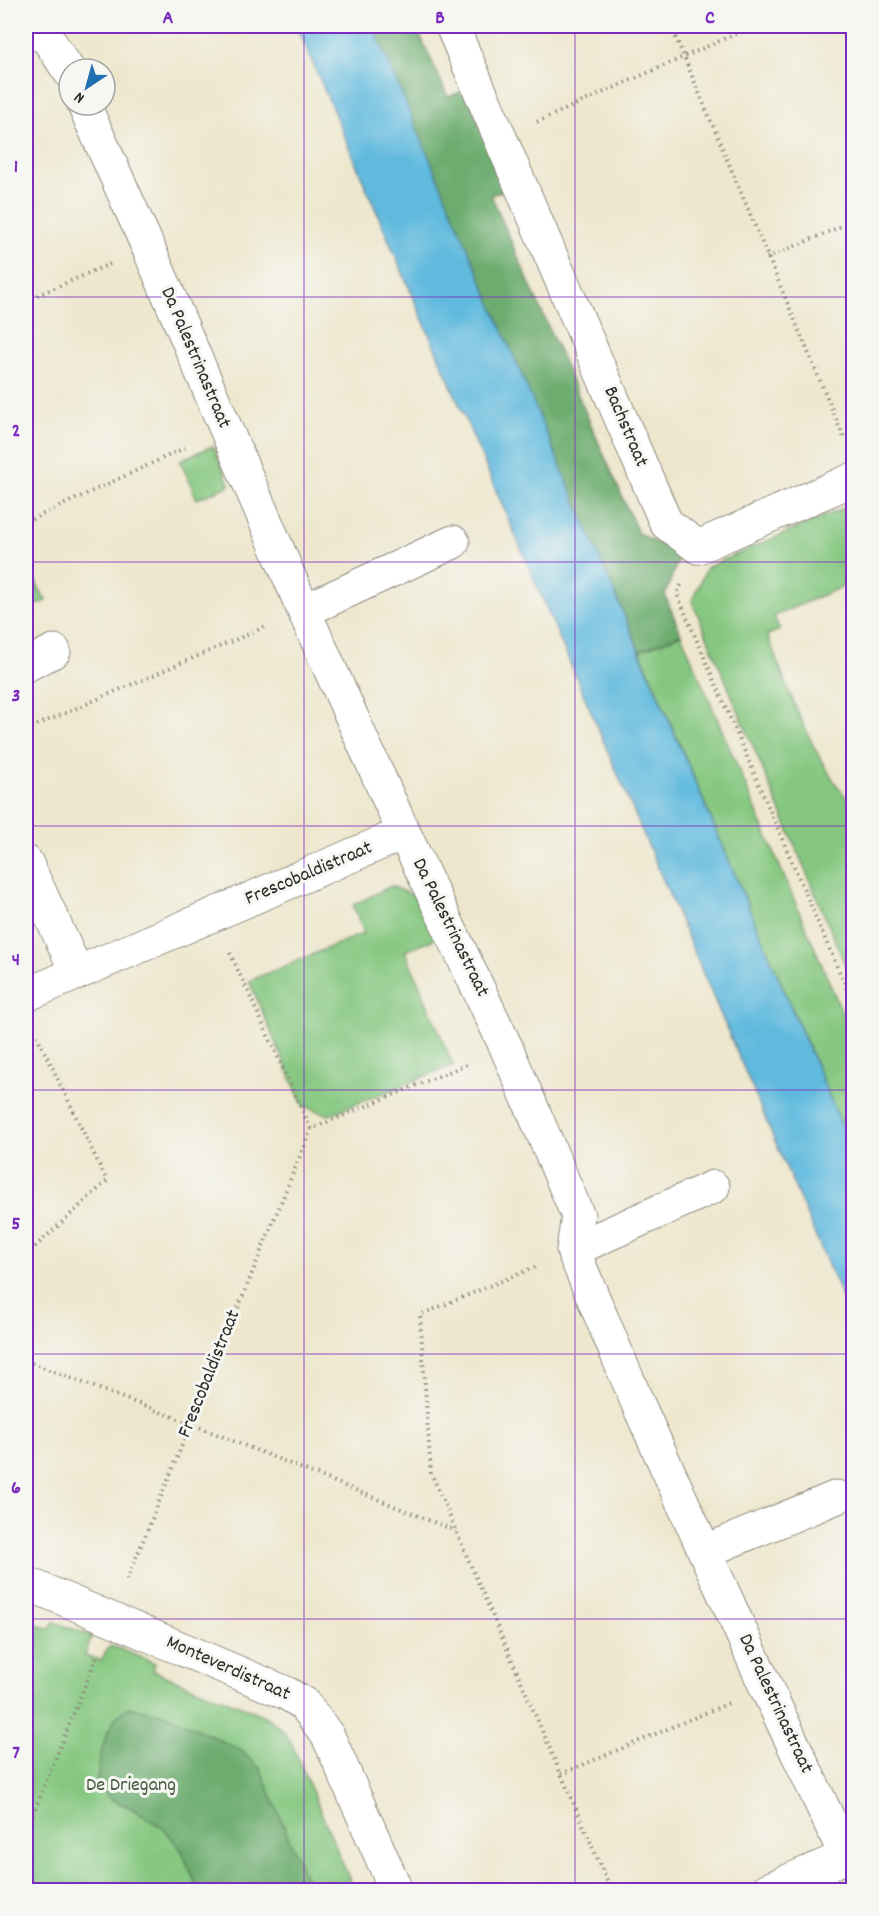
<svg xmlns="http://www.w3.org/2000/svg" width="879" height="1916" font-family="Dekko,sans-serif">
<style>
.green{fill:#85c780;stroke:#587956;stroke-width:1.5}
.forest{fill:#6cac6e;stroke:#4c6c4c;stroke-width:1.5}
.water{fill:#60bade;stroke:#467284;stroke-width:1.5}
.lines{fill:none;stroke-linecap:round;stroke-linejoin:round}
.minor-casing{stroke:#8c897c;stroke-width:35}
.path{stroke:#8c897c;stroke-width:4;stroke-dasharray:1.5 4.5;stroke-linecap:butt}
.minor{stroke:#fff;stroke-width:33}
.grid{fill:none;stroke:#7b2cbf;stroke-width:1.5;stroke-opacity:0.55}
.labels{text-anchor:middle;dominant-baseline:central;stroke-width:6;stroke-linejoin:round;paint-order:stroke}
.street-label{font-size:20px;fill:#2b2b2b;stroke:#f6f6f2}
.park-label{font-size:20px;fill:#465a44;stroke:#f6f6f2}
.neatline{fill:none;stroke:#7b2cbf;stroke-width:2}
.grid-label{font-size:20px;text-anchor:middle;font-weight:bold;fill:#7b2cbf}
</style>
<rect width="100%" height="100%" fill="#f6f6f2"/>
<filter id="ink" filterUnits="userSpaceOnUse"><feTurbulence type="fractalNoise" baseFrequency=".0167" numOctaves="2"/><feDisplacementMap in="SourceGraphic" scale="12" xChannelSelector="R" yChannelSelector="G"/><feConvolveMatrix kernelMatrix="1 2 1 2 8 2 1 2 1" color-interpolation-filters="sRGB"/></filter>
<filter id="wash" filterUnits="userSpaceOnUse"><feTurbulence type="fractalNoise" baseFrequency=".008" numOctaves="4" result="noise"/><feDisplacementMap in="SourceGraphic" scale="24" xChannelSelector="R" yChannelSelector="G"/><feGaussianBlur stdDeviation="1.35" result="paint"/><feColorMatrix in="noise" values="0 0 0 0 0 0 0 0 0 0 0 0 0 0 0 0 0 1.4 0 .05"/><feComposite in="paint" operator="in"/></filter>
<g filter="url(#wash)">
<rect width="100%" height="100%" fill="#eee7cd"/>
<path class="green" d="M 213,446 L 230,485 L 197,499 L 180,460 Z
M 853,504 L 853,582 L 774,616 L 780,630 L 767,635 C 789,690 813,762 853,805 L 853,972 L 847,969 L 692,601 L 707,567 Z
M 26,549 L 31,560 L 26,564 L 46,601 L 26,610 Z
M 681,634 L 853,1038 L 853,1152 L 640,651 Z
M 391,886 L 415,896 L 437,938 L 405,951 L 453,1065 L 329,1115 L 303,1106 L 249,981 L 364,933 L 353,905 Z
M 26,1620 L 49,1629 L 54,1622 L 92,1636 L 85,1655 L 101,1661 L 107,1649 L 112,1646 L 155,1663 L 153,1671 L 251,1710 L 266,1717 L 280,1727 L 292,1744 L 354,1890 L 26,1890 Z"/>
<path class="forest" d="M 367,26 L 416,26 L 448,97 L 465,90 L 507,189 L 491,195 L 638,533 L 680,555 L 665,595 L 681,634 L 640,651 Z
M 128,1707 L 166,1714 L 241,1750 L 261,1770 L 310,1890 L 198,1890 L 182,1851 L 164,1829 L 131,1808 L 112,1800 L 97,1786 C 97,1765 103,1739 114,1720 C 118,1715 124,1711 128,1707 Z"/>
<path class="water" d="M 297,26 L 373,26 L 853,1152 L 853,1323 Z"/>
</g>
<g filter="url(#ink)">
<g class="lines">
<defs>
<path id="minor" d="M 452,26 L 666,523 L 698,547 L 854,479
M 26,34 L 44,33 L 69,71
M 84,105 L 148,247 L 304,611 L 404,833 L 506,1047 L 578,1216 L 573,1250 L 638,1404 L 766,1687 L 846,1856
M 304,611 L 453,542
M 26,665 L 54,651
M 26,862 L 77,973
M 26,995 L 404,833
M 573,1250 L 713,1187
M 706,1551 L 837,1497
M 26,1583 L 286,1693 L 304,1704 L 328,1736 L 396,1890
M 767,1890 L 854,1853"/>
</defs>
<use href="#minor" class="minor-casing"/>
<path class="path" d="M 671,26 L 845,440
M 537,122 L 753,26
M 767,258 L 854,221
M 26,300 L 110,264
M 26,522 L 189,446
M 681,585 L 677,594 L 854,1006
M 26,730 L 265,627
M 230,953 L 311,1129
M 26,1255 L 107,1181 L 37,1036
M 535,1267 L 420,1315 L 431,1473 L 611,1890
M 26,1361 L 189,1423 L 456,1531
M 127,1580 L 311,1129 L 470,1063
M 561,1774 L 729,1703
M 26,1831 L 97,1656"/>
<use href="#minor" class="minor"/>
</g>
</g>
<path class="grid" d="M 304,26 L 304,1890M 575,26 L 575,1890M 26,297 L 854,297M 26,562 L 854,562M 26,826 L 854,826M 26,1090 L 854,1090M 26,1354 L 854,1354M 26,1619 L 854,1619"/>
<g class="labels">
<g class="street-label">
<text transform="translate(195 358) rotate(67)">Da Palestrinastraat</text>
<text transform="translate(625 427) rotate(67)">Bachstraat</text>
<text transform="translate(309 874) rotate(-23)">Frescobaldistraat</text>
<text transform="translate(450 928) rotate(64)">Da Palestrinastraat</text>
<text transform="translate(210 1374) rotate(-68)">Frescobaldistraat</text>
<text transform="translate(228 1669) rotate(24)">Monteverdistraat</text>
<text transform="translate(775 1704) rotate(65)">Da Palestrinastraat</text>
</g>
<g class="park-label">
<text x="131" y="1786">De Driegang</text>
</g>
</g>
<rect width="879" height="1916" fill="none" stroke="#f6f6f2" stroke-width="66"/>
<g transform="translate(87 87) rotate(216)"><circle r="28" fill="#f6f6f2" stroke="#a5a5a2" stroke-width="1.5"/>
<path d="M0-4.5L10 22L0 15L-10 22Z" fill="#1f6fb2"/>
<text y="-9" font-size="16" font-weight="bold" text-anchor="middle" fill="#2b2b2b">N</text>
</g>
<rect x="33" y="33" width="813" height="1850" class="neatline"/>
<g class="grid-label">
<text x="168" y="23">A</text>
<text x="440" y="23">B</text>
<text x="710" y="23">C</text>
<text x="16" y="172">1</text>
<text x="16" y="436">2</text>
<text x="16" y="701">3</text>
<text x="16" y="965">4</text>
<text x="16" y="1229">5</text>
<text x="16" y="1493">6</text>
<text x="16" y="1758">7</text>
</g>
</svg>
